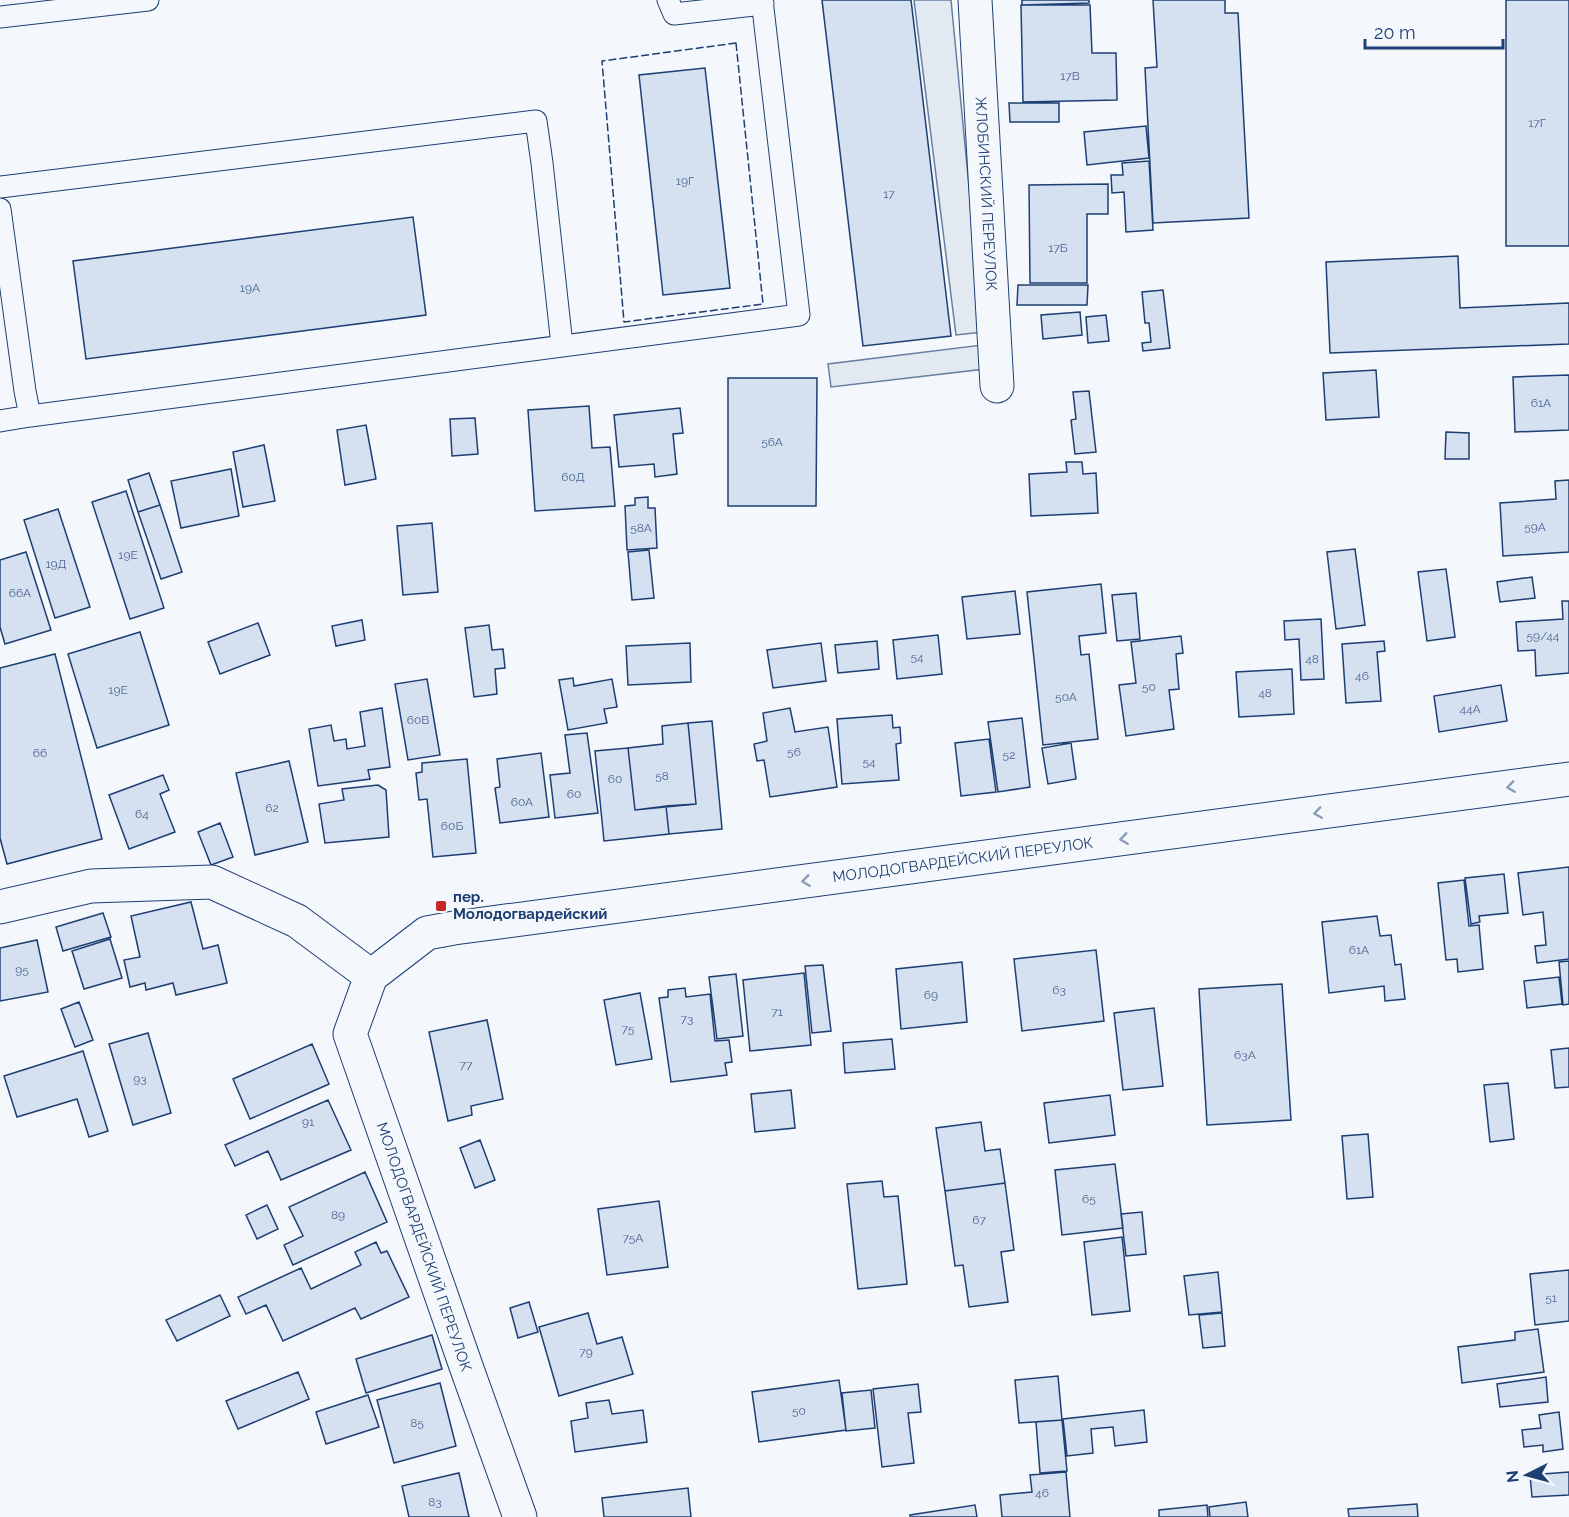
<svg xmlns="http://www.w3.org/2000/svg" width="1569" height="1517" font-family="Raleway,sans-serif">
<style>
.green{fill:#e3e9f0;stroke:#687fa3;stroke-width:1.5}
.building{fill:#d5e0f0;stroke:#1d3f73;stroke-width:1.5}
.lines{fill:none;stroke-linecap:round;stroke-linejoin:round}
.service-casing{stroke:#1d3f73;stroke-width:23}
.minor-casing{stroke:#1d3f73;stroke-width:35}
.primary-casing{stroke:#1d3f73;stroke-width:35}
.service{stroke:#f4f7fb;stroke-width:21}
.minor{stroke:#f4f7fb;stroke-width:33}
.primary{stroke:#f4f7fb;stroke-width:33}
.fence{stroke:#1d3f73;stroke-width:1.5;stroke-dasharray:8 3;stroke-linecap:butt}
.oneway{stroke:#889bb7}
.poi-dot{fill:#c62828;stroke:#f4f7fb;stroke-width:2}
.labels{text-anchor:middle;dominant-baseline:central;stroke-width:4.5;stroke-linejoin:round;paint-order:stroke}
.number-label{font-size:12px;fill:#4b6792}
.street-label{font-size:15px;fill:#1d3f73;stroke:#f4f7fb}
.poi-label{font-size:15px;font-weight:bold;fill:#1d3f73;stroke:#f4f7fb;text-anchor:start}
</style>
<rect width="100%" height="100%" fill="#f4f7fb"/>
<path class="green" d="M 914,0 L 951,0 L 983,332 L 956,335 Z
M 982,345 L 985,369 L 831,387 L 828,364 Z"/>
<path class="building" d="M 822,0 L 911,0 L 951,336 L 863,346 Z
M 1022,0 L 1089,0 L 1089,3 L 1022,5 Z
M 1153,0 L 1225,0 L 1225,13 L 1238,13 L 1249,218 L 1153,223 L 1145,68 L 1157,67 Z
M 1506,0 L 1569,0 L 1569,246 L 1506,246 Z
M 1021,5 L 1090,5 L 1092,53 L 1116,53 L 1117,100 L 1023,102 Z
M 705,68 L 730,288 L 663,295 L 639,75 Z
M 1009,103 L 1059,103 L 1059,122 L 1010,122 Z
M 1146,126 L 1149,158 L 1087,165 L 1084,132 Z
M 1149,161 L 1153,230 L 1126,232 L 1124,192 L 1112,193 L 1111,175 L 1123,175 L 1122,163 Z
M 1108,184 L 1108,214 L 1087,214 L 1087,283 L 1030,283 L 1029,185 Z
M 413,217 L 426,315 L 86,359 L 73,261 Z
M 1458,256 L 1460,308 L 1569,303 L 1569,344 L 1330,353 L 1326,262 Z
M 1018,285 L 1088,285 L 1087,305 L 1017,305 Z
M 1163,290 L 1170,348 L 1143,351 L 1142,343 L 1151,342 L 1149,323 L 1145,323 L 1142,292 Z
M 1080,312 L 1082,335 L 1043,339 L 1041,315 Z
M 1106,315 L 1109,341 L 1088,343 L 1086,317 Z
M 1376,370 L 1379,417 L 1326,420 L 1323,373 Z
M 1569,375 L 1569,430 L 1515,432 L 1513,377 Z
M 728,378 L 817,378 L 816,506 L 728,506 Z
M 1089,391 L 1096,452 L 1075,454 L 1071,420 L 1076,419 L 1073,392 Z
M 589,406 L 592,448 L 610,447 L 615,506 L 535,511 L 528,410 Z
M 680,408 L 683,433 L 673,434 L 677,474 L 655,477 L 654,464 L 619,467 L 614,415 Z
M 475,418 L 478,454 L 452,456 L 450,419 Z
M 366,425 L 376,479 L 345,485 L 337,430 Z
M 1446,432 L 1469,433 L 1469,459 L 1445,459 Z
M 264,445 L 275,501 L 243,507 L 233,452 Z
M 1066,462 L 1082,462 L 1083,474 L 1096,473 L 1098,513 L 1031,516 L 1029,474 L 1067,472 Z
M 231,469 L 239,516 L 181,528 L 171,481 Z
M 149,473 L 160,505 L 138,512 L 128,480 Z
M 1569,480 L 1569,552 L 1503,556 L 1500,503 L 1556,499 L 1555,481 Z
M 126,491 L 164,608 L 130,619 L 92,502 Z
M 648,497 L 648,508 L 655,508 L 657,548 L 627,550 L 625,506 L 635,505 L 635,498 Z
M 160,505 L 182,572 L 161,579 L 138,512 Z
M 58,509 L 90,607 L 55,618 L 24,520 Z
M 432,523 L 438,592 L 403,595 L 397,526 Z
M 1355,549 L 1365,625 L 1336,629 L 1327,552 Z
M 649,550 L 654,598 L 632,600 L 628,552 Z
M 26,552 L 51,630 L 5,644 L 0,627 L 0,560 Z
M 1446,569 L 1455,637 L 1427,641 L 1418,572 Z
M 1532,577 L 1535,598 L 1500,602 L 1497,582 Z
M 1101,584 L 1106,633 L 1079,636 L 1081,655 L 1089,654 L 1098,739 L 1043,745 L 1027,592 Z
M 1015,591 L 1020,634 L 967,639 L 962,597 Z
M 1136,593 L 1140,639 L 1117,641 L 1112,595 Z
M 1562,601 L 1569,601 L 1569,673 L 1536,676 L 1535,650 L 1518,651 L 1516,622 L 1563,619 Z
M 1321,619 L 1324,679 L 1301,680 L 1299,639 L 1285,640 L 1284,621 Z
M 362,620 L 365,640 L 336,646 L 332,626 Z
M 258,623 L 270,655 L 220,674 L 208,642 Z
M 489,625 L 492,650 L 503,649 L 505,668 L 495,669 L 497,694 L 474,697 L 465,628 Z
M 140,632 L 169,725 L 97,748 L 68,654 Z
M 938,635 L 942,674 L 897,679 L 893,640 Z
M 1181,636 L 1183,653 L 1176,654 L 1179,689 L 1169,690 L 1174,729 L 1126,736 L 1119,685 L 1136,683 L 1131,642 Z
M 877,641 L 879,669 L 838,673 L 835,645 Z
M 1384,641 L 1385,651 L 1377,652 L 1381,701 L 1346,703 L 1342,644 Z
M 690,643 L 691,682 L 628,685 L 626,646 Z
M 821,643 L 826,681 L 773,688 L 767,650 Z
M 55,654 L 102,839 L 7,864 L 0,838 L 0,668 Z
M 1292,669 L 1294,714 L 1239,717 L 1236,672 Z
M 573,678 L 574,686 L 612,679 L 617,707 L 604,709 L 607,723 L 568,730 L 559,680 Z
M 427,679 L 440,755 L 408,760 L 395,684 Z
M 1501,685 L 1507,721 L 1439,732 L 1434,696 Z
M 382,708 L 390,767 L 368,770 L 370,779 L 318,786 L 309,729 L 331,725 L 334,741 L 346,739 L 347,749 L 365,746 L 360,712 Z
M 790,708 L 795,732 L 828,727 L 837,787 L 770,797 L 764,760 L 757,761 L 754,744 L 767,741 L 763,713 Z
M 892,715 L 893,728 L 900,727 L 901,743 L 896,744 L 899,780 L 842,784 L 837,719 Z
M 1022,718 L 1030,787 L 998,792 L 988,722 Z
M 712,721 L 722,829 L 669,834 L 666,806 L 696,804 L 688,723 Z
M 688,723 L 696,804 L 635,810 L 628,748 L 663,744 L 662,726 Z
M 587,733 L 598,813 L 555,818 L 550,775 L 570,773 L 565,735 Z
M 989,739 L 996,792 L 961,796 L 955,743 Z
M 1071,743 L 1076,779 L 1048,784 L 1042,748 Z
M 628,748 L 635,810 L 666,806 L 669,834 L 604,841 L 595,751 Z
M 541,753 L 549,817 L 500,823 L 495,788 L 500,787 L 497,759 Z
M 467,759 L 476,853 L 433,857 L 427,799 L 419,800 L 416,773 L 422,772 L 422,763 Z
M 289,761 L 308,842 L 255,855 L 236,773 Z
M 163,775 L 169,790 L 160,794 L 175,832 L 129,849 L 109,795 Z
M 378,785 L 386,790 L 389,837 L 325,843 L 319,804 L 344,800 L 342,789 Z
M 220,823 L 233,857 L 211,865 L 198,832 Z
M 1569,867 L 1569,959 L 1537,963 L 1535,946 L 1546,945 L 1543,912 L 1523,915 L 1518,873 Z
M 1504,874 L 1508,913 L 1479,916 L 1480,922 L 1471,924 L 1465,878 Z
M 1464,880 L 1469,926 L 1479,925 L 1483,969 L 1458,972 L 1457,959 L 1446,960 L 1438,883 Z
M 191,902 L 203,949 L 218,945 L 227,983 L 176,995 L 173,983 L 146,990 L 145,983 L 130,987 L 124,960 L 140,957 L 131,916 Z
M 103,913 L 111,937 L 63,951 L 56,927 Z
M 1377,916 L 1380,936 L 1391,935 L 1395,965 L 1401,964 L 1405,999 L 1385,1001 L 1384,986 L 1329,993 L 1322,922 Z
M 110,939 L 122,978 L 84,989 L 72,951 Z
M 37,940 L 48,992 L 0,1001 L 0,948 Z
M 1096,950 L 1104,1021 L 1022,1031 L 1014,959 Z
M 1569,961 L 1569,1004 L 1563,1005 L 1559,962 Z
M 962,962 L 967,1022 L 901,1029 L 896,969 Z
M 823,965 L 831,1031 L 812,1033 L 805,966 Z
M 804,973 L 811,1045 L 750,1051 L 743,980 Z
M 736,974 L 743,1036 L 717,1039 L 709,977 Z
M 1559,977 L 1562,1004 L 1527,1008 L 1524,981 Z
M 1282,984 L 1291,1120 L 1207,1125 L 1199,989 Z
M 685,988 L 686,997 L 710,994 L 715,1041 L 729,1040 L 732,1062 L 725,1063 L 727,1075 L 671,1082 L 659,998 L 668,997 L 668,990 Z
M 640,993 L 652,1059 L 616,1065 L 604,1000 Z
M 79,1002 L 93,1040 L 75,1047 L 61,1009 Z
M 1154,1008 L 1163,1086 L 1123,1090 L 1114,1013 Z
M 487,1020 L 503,1099 L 471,1106 L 472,1115 L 448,1121 L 429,1032 Z
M 148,1033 L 171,1113 L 133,1125 L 109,1044 Z
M 892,1039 L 895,1069 L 845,1073 L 843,1043 Z
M 312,1044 L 329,1084 L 250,1119 L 233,1079 Z
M 1569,1048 L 1569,1087 L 1555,1088 L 1551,1050 Z
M 83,1051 L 108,1131 L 89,1137 L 77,1099 L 17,1117 L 4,1076 Z
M 1508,1083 L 1514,1139 L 1490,1142 L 1484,1085 Z
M 791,1090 L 795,1128 L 755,1132 L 751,1094 Z
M 1110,1095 L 1115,1135 L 1049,1143 L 1044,1103 Z
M 328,1100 L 351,1150 L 281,1180 L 268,1151 L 235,1166 L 225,1145 Z
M 981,1122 L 985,1151 L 1000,1149 L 1005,1183 L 945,1191 L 936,1128 Z
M 1368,1134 L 1373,1197 L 1347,1199 L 1342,1136 Z
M 480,1140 L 495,1180 L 475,1188 L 460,1148 Z
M 1115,1164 L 1123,1228 L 1062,1235 L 1055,1170 Z
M 365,1172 L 387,1222 L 293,1265 L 284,1245 L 303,1236 L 289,1207 Z
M 882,1181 L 884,1197 L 898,1196 L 907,1284 L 858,1289 L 847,1184 Z
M 1005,1183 L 1014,1250 L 1001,1252 L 1008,1302 L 969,1307 L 963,1265 L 955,1266 L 945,1191 Z
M 659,1201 L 668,1267 L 607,1275 L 598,1209 Z
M 267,1205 L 278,1229 L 257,1239 L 246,1215 Z
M 1142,1212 L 1146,1254 L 1126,1256 L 1121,1214 Z
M 1122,1237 L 1130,1311 L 1092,1315 L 1084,1242 Z
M 376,1242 L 381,1253 L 387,1251 L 409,1297 L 361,1319 L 355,1308 L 283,1341 L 266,1305 L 246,1314 L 238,1297 L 301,1268 L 311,1289 L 361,1265 L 355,1252 Z
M 1569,1270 L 1569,1321 L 1535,1325 L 1530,1274 Z
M 1218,1272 L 1222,1312 L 1189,1315 L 1184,1276 Z
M 220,1295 L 230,1316 L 177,1341 L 166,1320 Z
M 529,1302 L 538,1332 L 518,1338 L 510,1308 Z
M 588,1313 L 597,1344 L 622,1337 L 633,1374 L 559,1396 L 539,1327 Z
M 1222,1313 L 1225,1346 L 1203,1348 L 1199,1315 Z
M 1538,1329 L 1544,1372 L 1462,1383 L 1458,1347 L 1515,1340 L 1515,1332 Z
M 432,1335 L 442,1369 L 366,1393 L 356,1359 Z
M 298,1372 L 309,1399 L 238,1429 L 226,1401 Z
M 1058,1376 L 1062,1420 L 1019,1423 L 1015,1380 Z
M 1546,1377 L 1548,1402 L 1500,1407 L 1497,1384 Z
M 839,1380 L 846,1430 L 759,1442 L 752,1392 Z
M 440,1383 L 456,1446 L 394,1463 L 377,1400 Z
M 918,1384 L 921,1412 L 908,1413 L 914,1463 L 882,1467 L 873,1389 Z
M 871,1390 L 875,1428 L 846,1431 L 842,1393 Z
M 368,1395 L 379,1427 L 326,1444 L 316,1412 Z
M 609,1400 L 612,1414 L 643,1410 L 647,1442 L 575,1452 L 571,1421 L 588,1418 L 586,1403 Z
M 1144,1410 L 1147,1442 L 1115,1446 L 1113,1427 L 1091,1429 L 1093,1453 L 1067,1456 L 1063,1419 Z
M 1559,1412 L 1563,1449 L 1543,1452 L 1543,1445 L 1524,1447 L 1522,1430 L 1541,1428 L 1539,1415 Z
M 1062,1420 L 1067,1471 L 1040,1473 L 1036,1422 Z
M 1066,1472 L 1070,1517 L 1002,1517 L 1000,1495 L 1032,1492 L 1030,1475 Z
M 1569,1472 L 1569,1495 L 1532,1497 L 1530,1475 Z
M 459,1473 L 469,1517 L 409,1517 L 402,1486 Z
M 688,1488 L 691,1517 L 604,1517 L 602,1498 Z
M 1246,1502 L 1248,1517 L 1210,1517 L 1209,1507 Z
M 1417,1504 L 1418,1517 L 1349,1517 L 1348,1509 Z
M 975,1505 L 977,1517 L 910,1517 L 910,1515 Z
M 1207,1505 L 1208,1517 L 1159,1517 L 1159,1510 Z"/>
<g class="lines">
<defs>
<path id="service" d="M 668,0 L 674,14 L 763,4
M 0,17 L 148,0
M 0,187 L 536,121 L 542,163 L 562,345
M 0,209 L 25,391 L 30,416 L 799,315 L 762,0
M 0,421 L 30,416"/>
<g id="minor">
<path id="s1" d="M 975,0 L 997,386"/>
<path d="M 0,907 L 91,886 L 212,882 L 297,921 L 371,976"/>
</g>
<g id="primary">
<path id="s2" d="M 520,1517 L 467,1369 L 350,1034 L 371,976 L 427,933 L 454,928 L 1569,779"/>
</g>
</defs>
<use href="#service" class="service-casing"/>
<use href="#minor" class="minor-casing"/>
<use href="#primary" class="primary-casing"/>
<use href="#service" class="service"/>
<use href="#minor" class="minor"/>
<use href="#primary" class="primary"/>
<path class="fence" d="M 736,43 L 763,304 L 624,322 L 602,61 Z"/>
</g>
<defs><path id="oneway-chevron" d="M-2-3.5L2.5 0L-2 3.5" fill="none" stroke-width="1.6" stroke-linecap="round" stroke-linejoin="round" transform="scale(1.5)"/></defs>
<g class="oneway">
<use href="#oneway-chevron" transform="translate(1511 787) rotate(172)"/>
<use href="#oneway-chevron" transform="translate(1318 813) rotate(172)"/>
<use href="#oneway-chevron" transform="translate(1124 839) rotate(172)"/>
<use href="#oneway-chevron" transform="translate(806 881) rotate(172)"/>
</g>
<rect class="poi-dot" x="435" y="900" width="12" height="12" rx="3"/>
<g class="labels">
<g class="number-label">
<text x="1070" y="76">17В</text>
<text x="1537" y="123">17Г</text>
<text x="685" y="181">19Г</text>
<text x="889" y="194">17</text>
<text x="1058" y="248">17Б</text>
<text x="250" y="288">19А</text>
<text x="1541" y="403">61А</text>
<text x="772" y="442">56А</text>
<text x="573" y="477">60Д</text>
<text x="1535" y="527">59А</text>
<text x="641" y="528">58А</text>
<text x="128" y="555">19Е</text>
<text x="56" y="564">19Д</text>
<text x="20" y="593">66А</text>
<text x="1543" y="636">59/44</text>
<text x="917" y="657">54</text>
<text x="1312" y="659">48</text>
<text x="1362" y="676">46</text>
<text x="1149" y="687">50</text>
<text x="118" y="690">19Е</text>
<text x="1265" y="693">48</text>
<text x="1066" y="697">50А</text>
<text x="1470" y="709">44А</text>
<text x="418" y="720">60В</text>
<text x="794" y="752">56</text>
<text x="40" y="753">66</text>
<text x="1009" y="755">52</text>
<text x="869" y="762">54</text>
<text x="662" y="776">58</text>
<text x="615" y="779">60</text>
<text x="574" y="794">60</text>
<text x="522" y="802">60А</text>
<text x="272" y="808">62</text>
<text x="142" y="814">64</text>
<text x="452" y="826">60Б</text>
<text x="1359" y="950">61А</text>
<text x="22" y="970">95</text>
<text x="1059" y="990">63</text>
<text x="931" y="995">69</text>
<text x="777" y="1012">71</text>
<text x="687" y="1019">73</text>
<text x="628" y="1029">75</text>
<text x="1245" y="1055">63А</text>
<text x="466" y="1065">77</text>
<text x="140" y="1079">93</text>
<text x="308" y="1122">91</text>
<text x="1089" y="1199">65</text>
<text x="338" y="1215">89</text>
<text x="979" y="1220">67</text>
<text x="633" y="1238">75А</text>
<text x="1551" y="1298">51</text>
<text x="586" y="1352">79</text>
<text x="799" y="1411">50</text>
<text x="417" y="1423">85</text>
<text x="1042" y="1493">46</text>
<text x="435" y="1502">83</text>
</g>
<g class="street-label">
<text stroke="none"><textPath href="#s1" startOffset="194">ЖЛОБИНСКИЙ ПЕРЕУЛОК</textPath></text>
<text stroke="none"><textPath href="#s2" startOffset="1185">МОЛОДОГВАРДЕЙСКИЙ ПЕРЕУЛОК</textPath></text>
<text transform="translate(424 1247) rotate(71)">МОЛОДОГВАРДЕЙСКИЙ ПЕРЕУЛОК</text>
</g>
<g class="poi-label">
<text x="453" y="897">пер.<tspan x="453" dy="17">Молодогвардейский</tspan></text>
</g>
</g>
<g transform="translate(1527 1475) rotate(264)" stroke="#f4f7fb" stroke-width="4.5" paint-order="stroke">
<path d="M0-4.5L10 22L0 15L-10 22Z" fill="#1d3f73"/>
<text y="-9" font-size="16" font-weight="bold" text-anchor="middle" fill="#1d3f73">N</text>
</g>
<path d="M1365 39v9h138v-9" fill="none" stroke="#1d3f73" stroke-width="3"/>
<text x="1374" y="39" font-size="18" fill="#1d3f73" stroke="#f4f7fb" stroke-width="4.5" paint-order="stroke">20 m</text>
</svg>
